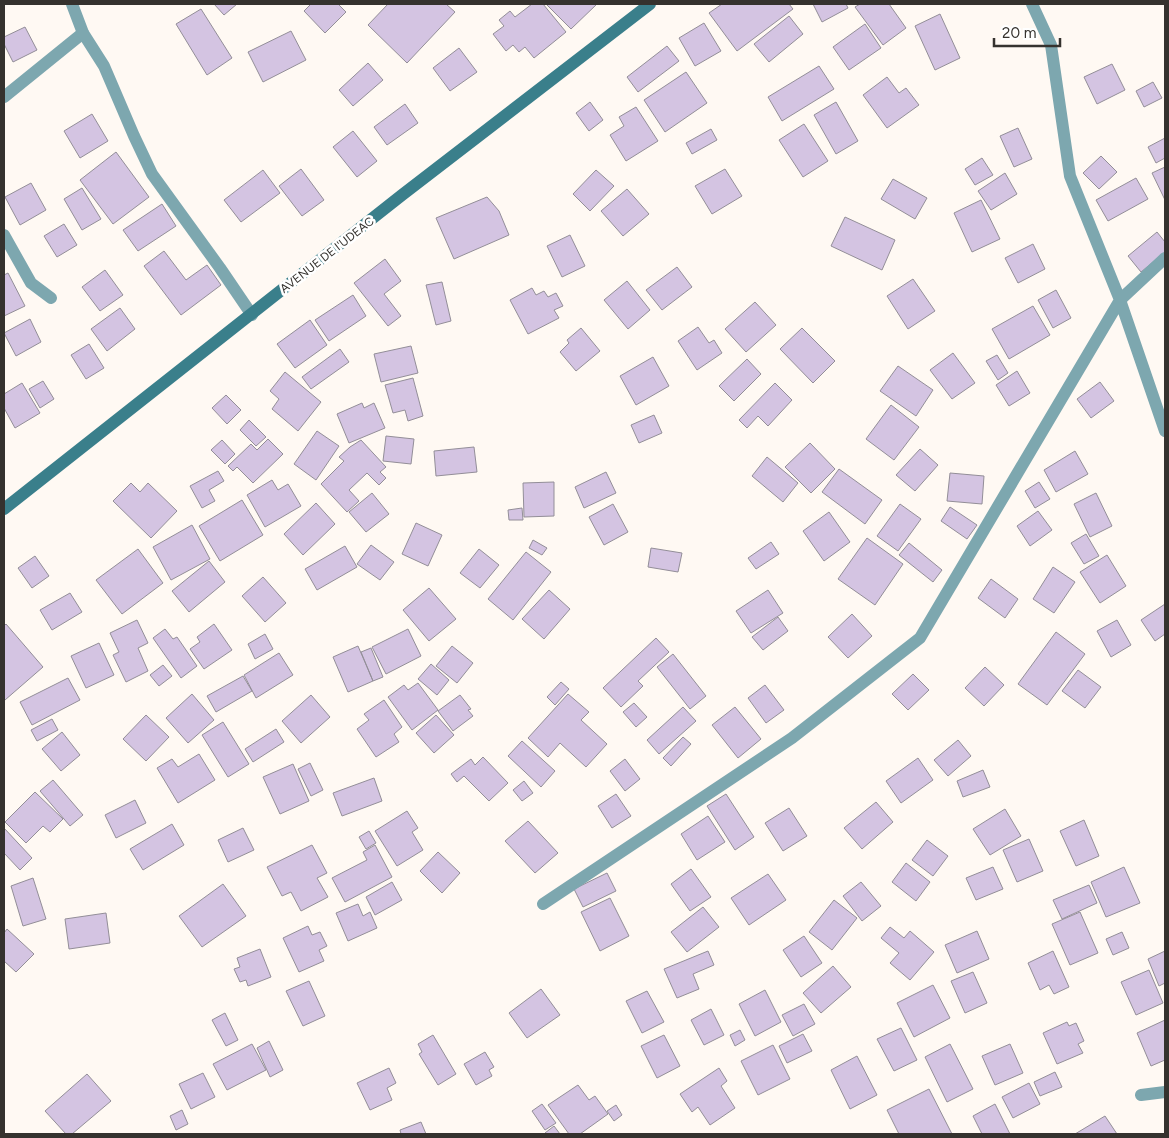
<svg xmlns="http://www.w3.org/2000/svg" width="1169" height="1138" font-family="Figtree,sans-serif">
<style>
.building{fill:#d4c4e2;stroke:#938e98}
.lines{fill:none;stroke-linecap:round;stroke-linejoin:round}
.service{stroke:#7da7af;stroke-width:12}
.minor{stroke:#7da7af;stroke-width:12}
.secondary{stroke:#3a7f8b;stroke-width:12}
.labels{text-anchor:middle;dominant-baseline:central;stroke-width:5;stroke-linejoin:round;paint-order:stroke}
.street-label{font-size:12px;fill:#35322e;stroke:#fff}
</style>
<rect width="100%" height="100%" fill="#fff9f3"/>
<path class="building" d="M 214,4 L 237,4 L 224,15 Z
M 311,4 L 338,4 L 346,12 L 325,33 L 304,11 Z
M 388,4 L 446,4 L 455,12 L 407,63 L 368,25 Z
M 532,4 L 543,4 L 566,32 L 534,58 L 525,47 L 519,52 L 513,45 L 506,51 L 493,34 L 504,26 L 499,20 L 510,11 L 515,17 Z
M 546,4 L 597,4 L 571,29 Z
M 722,4 L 789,4 L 793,9 L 737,51 L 709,13 Z
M 813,4 L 846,4 L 848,8 L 822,22 Z
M 860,4 L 889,4 L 906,28 L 883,45 L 855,7 Z
M 201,9 L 232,58 L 207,75 L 176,24 Z
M 940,14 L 960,58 L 935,70 L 915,26 Z
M 789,16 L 803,34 L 769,62 L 754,44 Z
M 704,23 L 721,51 L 695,66 L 679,38 Z
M 865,24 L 881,48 L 849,70 L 833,47 Z
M 25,27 L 37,50 L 13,62 L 4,44 L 4,37 Z
M 291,31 L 306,60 L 263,82 L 248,52 Z
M 667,46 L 679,61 L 638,92 L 627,77 Z
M 459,48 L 477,72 L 450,91 L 433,68 Z
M 368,63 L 383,80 L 353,106 L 339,90 Z
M 1112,64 L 1125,90 L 1097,104 L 1084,77 Z
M 819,66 L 834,89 L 782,121 L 768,97 Z
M 686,72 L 707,103 L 665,132 L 644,100 Z
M 887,77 L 899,93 L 906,88 L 919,105 L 887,128 L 863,95 Z
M 1153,82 L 1162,98 L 1144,107 L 1136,91 Z
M 590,102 L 603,120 L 589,131 L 576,113 Z
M 836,102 L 858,141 L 836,154 L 814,115 Z
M 405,104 L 418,123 L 387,145 L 374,127 Z
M 636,107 L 658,141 L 626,161 L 610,135 L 624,126 L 619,117 Z
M 92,114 L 108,141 L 80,158 L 64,131 Z
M 804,124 L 828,161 L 803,177 L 779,140 Z
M 1018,128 L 1032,159 L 1014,167 L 1000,136 Z
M 711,129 L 717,140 L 692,154 L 686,143 Z
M 353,131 L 377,161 L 357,177 L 333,147 Z
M 1165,138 L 1165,158 L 1156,163 L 1148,147 Z
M 116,152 L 149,197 L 113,224 L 80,180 Z
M 1101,156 L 1117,172 L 1099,189 L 1083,173 Z
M 982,158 L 993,175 L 975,185 L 965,169 Z
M 1165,167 L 1165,200 L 1152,173 Z
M 301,169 L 324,200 L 302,216 L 279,186 Z
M 725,169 L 742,196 L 712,214 L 695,186 Z
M 263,170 L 280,193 L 241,222 L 224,200 Z
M 596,170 L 614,186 L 590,211 L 573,194 Z
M 1005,173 L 1017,194 L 991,210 L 978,191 Z
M 1136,178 L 1148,199 L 1108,221 L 1096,200 Z
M 893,179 L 927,198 L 915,219 L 881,199 Z
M 31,183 L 46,210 L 20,225 L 5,197 Z
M 82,188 L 101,219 L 82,230 L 64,199 Z
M 627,189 L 649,214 L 623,236 L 601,211 Z
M 487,197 L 499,211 L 509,235 L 454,259 L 436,218 Z
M 981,200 L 1000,239 L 972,252 L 954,213 Z
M 162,204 L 176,226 L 138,251 L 123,230 Z
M 845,217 L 895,240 L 882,270 L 831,246 Z
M 64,224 L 77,245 L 57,257 L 44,236 Z
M 1157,232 L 1165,242 L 1165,252 L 1141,272 L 1128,256 Z
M 570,235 L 585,266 L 562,277 L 547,246 Z
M 1033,244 L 1045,269 L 1018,283 L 1005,258 Z
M 164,251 L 186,280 L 207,265 L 221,285 L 181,315 L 144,266 Z
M 385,259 L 401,281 L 384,294 L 401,316 L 388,326 L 354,283 Z
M 677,267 L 692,287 L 662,310 L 646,290 Z
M 105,270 L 123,295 L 100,311 L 82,287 Z
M 8,273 L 25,306 L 4,316 L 4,275 Z
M 913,279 L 935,311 L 908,329 L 887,296 Z
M 627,281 L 650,310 L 628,329 L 604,300 Z
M 442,282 L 451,321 L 436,325 L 426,285 Z
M 532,288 L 536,295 L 544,291 L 548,297 L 556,293 L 563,306 L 554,310 L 559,318 L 528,334 L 510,300 Z
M 1056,290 L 1071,318 L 1053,328 L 1038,300 Z
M 353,295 L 366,316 L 329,341 L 315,320 Z
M 755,302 L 776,325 L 746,352 L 725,329 Z
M 1033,306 L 1050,335 L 1009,359 L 992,329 Z
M 120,308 L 135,329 L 107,351 L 91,329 Z
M 30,319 L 41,342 L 16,356 L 4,333 Z
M 310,320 L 327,345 L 295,368 L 277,344 Z
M 698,327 L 709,343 L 714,340 L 722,353 L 697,370 L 678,341 Z
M 581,328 L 600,351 L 576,371 L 560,352 L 569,343 L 567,340 Z
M 802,328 L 835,361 L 813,383 L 780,349 Z
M 89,344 L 104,368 L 86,379 L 71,355 Z
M 411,346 L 418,373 L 381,382 L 374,354 Z
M 340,349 L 349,362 L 311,389 L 302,377 Z
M 953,353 L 975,383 L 952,399 L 930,370 Z
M 997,355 L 1008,373 L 998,380 L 986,361 Z
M 653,357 L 669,386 L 636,405 L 620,376 Z
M 747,359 L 761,374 L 734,401 L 719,386 Z
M 898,366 L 933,390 L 916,416 L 880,391 Z
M 1017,371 L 1030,393 L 1009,406 L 996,385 Z
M 285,372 L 321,402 L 298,431 L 272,409 L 279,399 L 270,391 Z
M 413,378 L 423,416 L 408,421 L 405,410 L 393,413 L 385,385 Z
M 43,381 L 54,399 L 40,408 L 29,389 Z
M 1100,382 L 1114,401 L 1091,418 L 1077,399 Z
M 22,383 L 40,413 L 15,428 L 4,408 L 4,394 Z
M 775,383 L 792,400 L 768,426 L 758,416 L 747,428 L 739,420 Z
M 226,395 L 241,410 L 227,424 L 212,408 Z
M 362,403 L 364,408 L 374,403 L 385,428 L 349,443 L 337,414 Z
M 891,405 L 919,427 L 894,460 L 866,439 Z
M 654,415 L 662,433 L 639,443 L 631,425 Z
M 249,420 L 266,437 L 256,446 L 240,430 Z
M 317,431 L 339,446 L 316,480 L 294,464 Z
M 386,436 L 414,439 L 411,464 L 383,461 Z
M 268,439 L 283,454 L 253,483 L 237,467 L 233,471 L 228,466 L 251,444 L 257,450 Z
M 222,440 L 235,454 L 225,464 L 211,450 Z
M 361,440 L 386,467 L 380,472 L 386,478 L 379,485 L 367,473 L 349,490 L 359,501 L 347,512 L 321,484 L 344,461 L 339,457 L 350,447 Z
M 810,443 L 835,469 L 811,493 L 785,467 Z
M 474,447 L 477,472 L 436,476 L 434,451 Z
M 920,449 L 938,465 L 915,491 L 896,475 Z
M 1075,451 L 1088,474 L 1056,492 L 1044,470 Z
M 767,457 L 798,483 L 783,502 L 752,476 Z
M 839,469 L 882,500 L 865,524 L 822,492 Z
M 218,471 L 224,481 L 209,490 L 215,501 L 202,508 L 190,486 Z
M 606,472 L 616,493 L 584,508 L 575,487 Z
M 950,473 L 984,476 L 982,504 L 947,501 Z
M 272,480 L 278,490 L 288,484 L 301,506 L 265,527 L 247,495 Z
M 554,482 L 554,516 L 524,517 L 523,483 Z
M 1039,482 L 1050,499 L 1035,508 L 1025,491 Z
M 131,483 L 140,492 L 148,483 L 177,511 L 151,538 L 113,501 Z
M 372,493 L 389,514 L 366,532 L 349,512 Z
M 1096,493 L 1112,526 L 1090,537 L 1074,504 Z
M 242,500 L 263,535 L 220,561 L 199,526 Z
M 316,503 L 335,524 L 303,555 L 284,534 Z
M 613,504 L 628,532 L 604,545 L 589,517 Z
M 900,504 L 921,519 L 898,551 L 877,536 Z
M 950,507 L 977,525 L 967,539 L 941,521 Z
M 522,508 L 523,520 L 509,520 L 508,510 Z
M 1038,511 L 1052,530 L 1030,546 L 1017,526 Z
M 829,512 L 850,542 L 824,561 L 803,531 Z
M 416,523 L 442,535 L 428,566 L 402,554 Z
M 192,525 L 210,559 L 171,580 L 153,547 Z
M 1086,534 L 1099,556 L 1084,564 L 1071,543 Z
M 867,538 L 903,564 L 875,605 L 838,579 Z
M 533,540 L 547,548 L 542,555 L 529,548 Z
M 771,542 L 779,554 L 756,569 L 748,558 Z
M 909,543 L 942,570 L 933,582 L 899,555 Z
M 371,545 L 394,562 L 380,580 L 357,564 Z
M 345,546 L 357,567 L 317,590 L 305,569 Z
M 651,548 L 682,553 L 678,572 L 648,567 Z
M 138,549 L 163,583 L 122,614 L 96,580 Z
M 479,549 L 499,565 L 480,588 L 460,573 Z
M 526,552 L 551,572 L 513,620 L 488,599 Z
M 1107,555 L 1126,586 L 1100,603 L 1080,572 Z
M 35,556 L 49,576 L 32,588 L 18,568 Z
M 209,561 L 225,582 L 189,612 L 172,591 Z
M 1053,567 L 1075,582 L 1054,613 L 1033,599 Z
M 263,577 L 286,603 L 265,622 L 242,596 Z
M 991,579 L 1018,599 L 1005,618 L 978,598 Z
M 429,588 L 456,619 L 429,641 L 403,610 Z
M 549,590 L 570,609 L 544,639 L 522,619 Z
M 768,590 L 783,613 L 751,633 L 736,611 Z
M 70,593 L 82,612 L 52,630 L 40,610 Z
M 1165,604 L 1165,634 L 1155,641 L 1141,620 Z
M 852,614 L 872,636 L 848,658 L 828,637 Z
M 778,617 L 788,631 L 763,650 L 752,637 Z
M 137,620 L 148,643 L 138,648 L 148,671 L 126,682 L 113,655 L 119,652 L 110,633 Z
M 1117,620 L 1131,645 L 1111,657 L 1097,631 Z
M 6,624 L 43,667 L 5,700 L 4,698 L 4,626 Z
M 214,624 L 232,650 L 204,669 L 190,649 L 200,642 L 197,637 Z
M 165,629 L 173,639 L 177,637 L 197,666 L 181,678 L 153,638 Z
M 408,629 L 421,656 L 386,674 L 372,647 Z
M 1056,632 L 1085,654 L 1047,705 L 1018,684 Z
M 265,634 L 273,649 L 255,659 L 248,644 Z
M 656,638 L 669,652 L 638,681 L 643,686 L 621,707 L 603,688 Z
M 99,643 L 114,675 L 86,688 L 71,656 Z
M 358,646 L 373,681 L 348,692 L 333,657 Z
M 452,646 L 473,663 L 457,683 L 436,666 Z
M 371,648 L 383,677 L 373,681 L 361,652 Z
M 279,653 L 293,675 L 256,698 L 244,675 Z
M 673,654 L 706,696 L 690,709 L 657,667 Z
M 431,664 L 449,680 L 437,695 L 418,679 Z
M 163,665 L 172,676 L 159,686 L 150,675 Z
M 985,667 L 1004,685 L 984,706 L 965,688 Z
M 1078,670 L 1101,687 L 1085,708 L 1062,691 Z
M 913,674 L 929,690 L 908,710 L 892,694 Z
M 243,676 L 252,691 L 216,712 L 207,696 Z
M 68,678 L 80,700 L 32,725 L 20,702 Z
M 561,682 L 569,689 L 555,705 L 547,697 Z
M 418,683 L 438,710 L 412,730 L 388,697 L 404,685 L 408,690 Z
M 765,685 L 784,710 L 766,723 L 748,698 Z
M 192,694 L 214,720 L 188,743 L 166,718 Z
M 568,694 L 589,712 L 581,720 L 607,744 L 586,767 L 560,743 L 548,757 L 528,738 Z
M 311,695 L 330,717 L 301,743 L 282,721 Z
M 460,695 L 471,709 L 468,710 L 473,716 L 453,731 L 438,711 Z
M 384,700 L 402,727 L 394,734 L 399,742 L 376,757 L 357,729 L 369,720 L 364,714 Z
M 634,703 L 647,717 L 636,727 L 623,712 Z
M 683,707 L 696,721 L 659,754 L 647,740 Z
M 735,707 L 761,739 L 738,758 L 712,725 Z
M 146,715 L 169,737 L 146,761 L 123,739 Z
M 436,715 L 454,735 L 434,753 L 416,733 Z
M 52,719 L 58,730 L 37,741 L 31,730 Z
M 223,722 L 249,764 L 228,777 L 202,735 Z
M 276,729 L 284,742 L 253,762 L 245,749 Z
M 62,732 L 80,755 L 61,771 L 42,749 Z
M 683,737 L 691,744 L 671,766 L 663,758 Z
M 958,740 L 971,756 L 948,776 L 934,760 Z
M 522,741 L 555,771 L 541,787 L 508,756 Z
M 199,754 L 215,780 L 178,803 L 157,768 L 172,759 L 178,767 Z
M 483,757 L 508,783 L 489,801 L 464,776 L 457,782 L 451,774 L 471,759 L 475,765 Z
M 918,758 L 933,780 L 901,803 L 886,781 Z
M 625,759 L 640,779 L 625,791 L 610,771 Z
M 310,763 L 323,790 L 311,796 L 298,769 Z
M 293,764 L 309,801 L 280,814 L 263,777 Z
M 983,770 L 990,787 L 963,797 L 957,781 Z
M 374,778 L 382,801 L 342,816 L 333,793 Z
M 53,780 L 83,815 L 70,826 L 40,791 Z
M 524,781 L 533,793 L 522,801 L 513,790 Z
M 35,792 L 63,819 L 50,832 L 43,826 L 26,843 L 5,822 Z
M 616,794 L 631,816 L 612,828 L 598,806 Z
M 726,794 L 754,837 L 735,850 L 707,806 Z
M 135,800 L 146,823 L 116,838 L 105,815 Z
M 876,802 L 893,822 L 862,849 L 844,828 Z
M 789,808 L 807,836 L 783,851 L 765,823 Z
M 1005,809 L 1021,836 L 990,855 L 973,829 Z
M 407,811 L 418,828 L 412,832 L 423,850 L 397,866 L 375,831 Z
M 708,816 L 725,842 L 697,860 L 681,834 Z
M 1084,820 L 1099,856 L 1076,866 L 1060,831 Z
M 528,821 L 558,853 L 535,873 L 505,841 Z
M 172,824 L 184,845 L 143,870 L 130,849 Z
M 4,828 L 32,858 L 20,870 L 4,853 Z
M 243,828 L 254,850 L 228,862 L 218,840 Z
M 369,831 L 376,843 L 366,849 L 359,837 Z
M 1029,839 L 1043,871 L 1017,882 L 1003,850 Z
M 927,840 L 948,856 L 933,876 L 912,860 Z
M 312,845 L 327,873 L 317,878 L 328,897 L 301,911 L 291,892 L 282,896 L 267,867 Z
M 375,845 L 392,877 L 345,902 L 332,878 L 367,860 L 363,852 Z
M 438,852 L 460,873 L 442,893 L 420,871 Z
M 906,863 L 930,882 L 916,901 L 892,882 Z
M 993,867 L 1003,889 L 976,900 L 966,878 Z
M 1124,867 L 1140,903 L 1106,917 L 1091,882 Z
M 691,869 L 711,897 L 690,911 L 671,884 Z
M 607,873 L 616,891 L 583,907 L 574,889 Z
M 768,874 L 786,900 L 749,925 L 731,898 Z
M 33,878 L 46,919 L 23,926 L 11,886 Z
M 392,882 L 402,900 L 375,915 L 366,897 Z
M 861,882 L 881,906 L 862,921 L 843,896 Z
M 223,884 L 246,916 L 202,947 L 179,916 Z
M 1089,885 L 1097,903 L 1062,919 L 1053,900 Z
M 610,898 L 629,936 L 600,951 L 581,912 Z
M 834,900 L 857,918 L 832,950 L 809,932 Z
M 358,904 L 363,916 L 370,912 L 377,928 L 348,941 L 336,913 Z
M 703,907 L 719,927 L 687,952 L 671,932 Z
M 1080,912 L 1098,953 L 1070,965 L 1052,924 Z
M 106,913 L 110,943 L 69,949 L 65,919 Z
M 308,926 L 312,935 L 320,932 L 327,946 L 319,950 L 324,961 L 299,972 L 283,938 Z
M 890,927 L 904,938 L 910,931 L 934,952 L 910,980 L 890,963 L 899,953 L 881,938 Z
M 7,929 L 34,954 L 16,972 L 4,961 L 4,933 Z
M 977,931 L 989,959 L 957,973 L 945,945 Z
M 1122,932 L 1129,948 L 1113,955 L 1106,939 Z
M 804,936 L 822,963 L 801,977 L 783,950 Z
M 260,949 L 271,977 L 248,986 L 246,980 L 240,982 L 234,969 L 240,967 L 237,958 Z
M 708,951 L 714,965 L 693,974 L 699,989 L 677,998 L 664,969 Z
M 1053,951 L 1069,987 L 1054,994 L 1049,985 L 1040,990 L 1028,963 Z
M 1165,951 L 1165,983 L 1159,986 L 1148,959 Z
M 833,966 L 851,987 L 821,1013 L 803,993 Z
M 1149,970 L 1163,1003 L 1136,1015 L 1121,982 Z
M 973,972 L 987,1003 L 965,1013 L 951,981 Z
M 309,981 L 325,1016 L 303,1026 L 286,991 Z
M 933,985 L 950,1018 L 914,1037 L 897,1003 Z
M 541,989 L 560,1015 L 527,1038 L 509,1013 Z
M 765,990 L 781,1022 L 755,1036 L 739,1004 Z
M 647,991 L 664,1022 L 642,1033 L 626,1001 Z
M 804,1004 L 815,1024 L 793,1036 L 782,1015 Z
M 711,1009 L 724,1035 L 704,1045 L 691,1020 Z
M 225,1013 L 238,1040 L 226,1046 L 212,1020 Z
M 1165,1020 L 1165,1060 L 1151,1066 L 1137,1033 Z
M 1067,1022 L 1069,1026 L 1076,1023 L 1084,1041 L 1078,1044 L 1083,1053 L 1057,1064 L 1043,1033 Z
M 901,1028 L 917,1060 L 894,1071 L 877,1039 Z
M 740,1030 L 745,1040 L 735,1046 L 730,1035 Z
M 803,1034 L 812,1051 L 787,1063 L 779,1046 Z
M 433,1035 L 456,1074 L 438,1085 L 419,1054 L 422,1052 L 418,1044 Z
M 664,1035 L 680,1066 L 657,1078 L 641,1046 Z
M 269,1041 L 283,1070 L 270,1077 L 257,1048 Z
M 252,1044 L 266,1070 L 227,1090 L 213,1064 Z
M 950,1044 L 973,1089 L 947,1102 L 925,1057 Z
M 1010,1044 L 1023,1073 L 995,1085 L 982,1056 Z
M 773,1045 L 790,1079 L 758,1095 L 741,1061 Z
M 485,1052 L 494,1067 L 489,1070 L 492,1076 L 476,1085 L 464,1064 Z
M 857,1056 L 877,1095 L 850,1109 L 831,1070 Z
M 389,1068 L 396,1083 L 387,1088 L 392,1100 L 370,1110 L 357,1083 Z
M 719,1068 L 727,1081 L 721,1086 L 735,1108 L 710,1125 L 698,1107 L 692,1112 L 680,1094 Z
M 1055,1072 L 1062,1087 L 1040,1096 L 1034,1082 Z
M 203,1073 L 215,1097 L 191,1109 L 179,1084 Z
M 87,1074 L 111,1101 L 72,1134 L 66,1134 L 45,1111 Z
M 1029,1083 L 1040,1104 L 1013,1118 L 1002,1097 Z
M 578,1085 L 589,1100 L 595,1096 L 608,1114 L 580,1134 L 569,1134 L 548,1105 Z
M 929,1089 L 952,1134 L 899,1134 L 887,1110 Z
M 542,1104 L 556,1123 L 545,1130 L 532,1111 Z
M 995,1104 L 1010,1134 L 982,1134 L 973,1116 Z
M 616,1105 L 622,1115 L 614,1121 L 607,1111 Z
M 182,1110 L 188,1124 L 176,1130 L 170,1116 Z
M 1105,1116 L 1117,1134 L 1075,1134 Z
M 421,1122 L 426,1134 L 401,1134 L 400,1130 Z
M 554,1126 L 560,1134 L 546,1134 L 545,1133 Z"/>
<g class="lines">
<path class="service" d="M 4,97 L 83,33
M 4,235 L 31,283 L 51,298"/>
<path class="minor" d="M 72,4 L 83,33 L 104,66 L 134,136 L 152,174 L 220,268 L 252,315
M 1032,4 L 1051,45 L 1070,176 L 1120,300 L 1165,431
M 543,904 L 792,738 L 920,638 L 1120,300 L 1165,258
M 1141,1095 L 1165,1092"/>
<path class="secondary" d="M 4,509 L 402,195 L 650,4"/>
</g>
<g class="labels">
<g class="street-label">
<text transform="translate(327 255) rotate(-38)">AVENUE DE I'UDEAC</text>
</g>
</g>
<rect width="1169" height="1138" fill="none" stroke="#35322e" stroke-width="10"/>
<path d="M994 38v8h66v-8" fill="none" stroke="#35322e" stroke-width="2.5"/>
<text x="1002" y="38" font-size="15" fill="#35322e" stroke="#ffffff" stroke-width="4" paint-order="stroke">20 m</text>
</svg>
